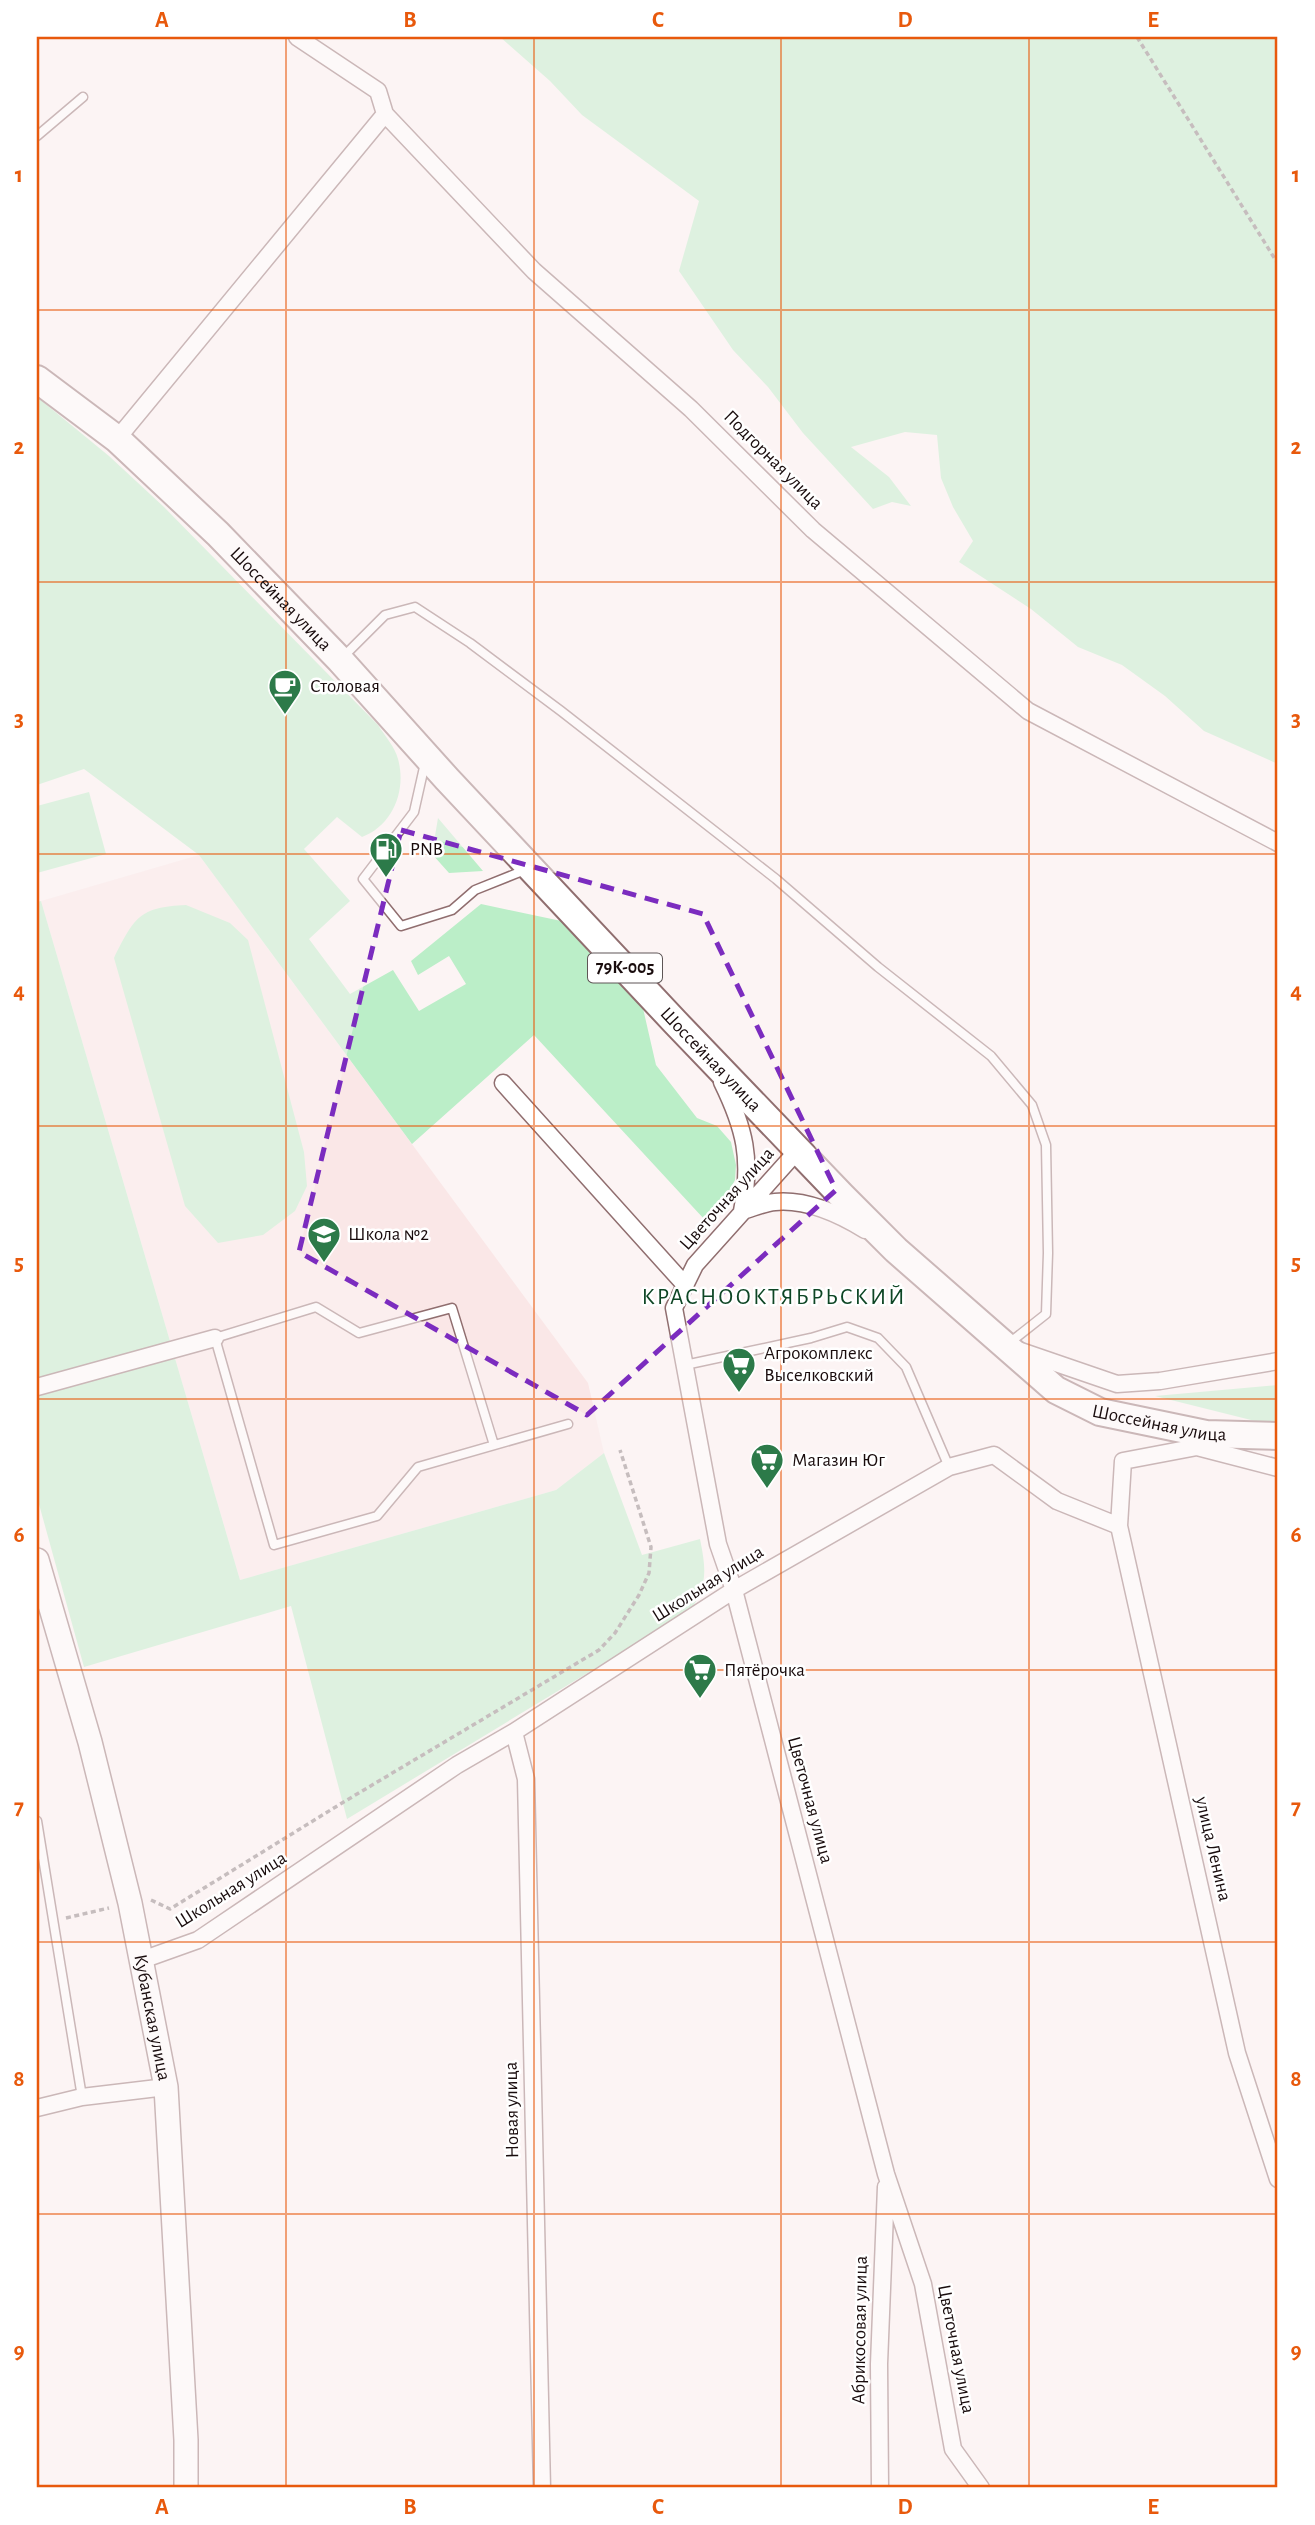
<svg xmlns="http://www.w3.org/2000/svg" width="1315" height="2525" font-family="'Alegreya Sans',sans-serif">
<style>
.built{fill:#fae7e7}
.green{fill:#bbeec8}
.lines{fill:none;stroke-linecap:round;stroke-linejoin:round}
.service-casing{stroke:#906e6f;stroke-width:11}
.minor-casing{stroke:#906e6f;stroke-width:19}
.secondary-casing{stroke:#906e6f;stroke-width:26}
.primary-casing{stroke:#906e6f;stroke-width:30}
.path{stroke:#867b7c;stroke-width:3.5;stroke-dasharray:5 3.5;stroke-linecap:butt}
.service{stroke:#fff;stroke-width:8}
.minor{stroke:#fff;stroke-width:16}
.secondary{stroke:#fff;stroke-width:23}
.primary{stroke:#fff;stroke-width:26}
.marked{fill:none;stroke:#7b2cbf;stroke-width:5;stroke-dasharray:14 9;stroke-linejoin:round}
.grid{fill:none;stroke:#e8590c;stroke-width:2;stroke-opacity:0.55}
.labels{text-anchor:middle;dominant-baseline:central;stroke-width:5;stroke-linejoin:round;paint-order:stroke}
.shield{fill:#fff;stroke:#5e5556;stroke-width:2}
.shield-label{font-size:18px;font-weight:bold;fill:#190c0d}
.street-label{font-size:19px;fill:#190c0d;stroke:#fff}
.poi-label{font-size:19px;fill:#190c0d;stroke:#fff;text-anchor:start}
.quarter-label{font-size:23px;letter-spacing:2px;fill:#0e4625;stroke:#fff}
.neatline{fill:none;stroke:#e8590c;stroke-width:2.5}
.grid-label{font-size:23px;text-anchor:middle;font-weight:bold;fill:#e8590c}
</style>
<rect width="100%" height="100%" fill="#fcf4f4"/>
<path class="built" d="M 199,855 L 588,1383 L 604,1453 L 556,1490 L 240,1580 L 41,901 Z"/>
<path class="green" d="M 500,37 L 1278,37 L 1278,764 L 1204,731 L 1165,696 L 1122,665 L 1078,647 L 1031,609 L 959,562 L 973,541 L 953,507 L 941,478 L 937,435 L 905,432 L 851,447 L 889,477 L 911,506 L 892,502 L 873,509 L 803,433 L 768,387 L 733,350 L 679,271 L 699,201 L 582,115 L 550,81 Z
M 37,397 L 109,456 L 164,507 L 378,725 C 385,736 395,747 398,759 C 407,791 392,826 362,837 L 337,817 L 304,849 L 350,901 L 309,939 L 350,994 L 393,970 L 419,1011 L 466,984 L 449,956 L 418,975 L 411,961 L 481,904 L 566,922 L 642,1004 L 656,1065 L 697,1118 L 717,1126 L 731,1142 L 736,1165 L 735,1180 L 722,1205 L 704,1219 L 534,1035 L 412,1144 L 199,855 L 84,769 L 37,785 Z
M 89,792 L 106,854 L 37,873 L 37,806 Z
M 438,818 L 483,871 L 449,873 L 432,854 Z
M 41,901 L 240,1580 L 556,1490 L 604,1453 L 642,1555 L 700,1539 C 706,1569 708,1585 690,1611 L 347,1819 L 291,1606 L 84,1667 L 37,1497 L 37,902 Z
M 186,905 L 230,923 L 248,940 L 304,1152 L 307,1186 L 295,1211 L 263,1235 L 218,1243 L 185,1206 L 114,958 C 134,918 139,907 186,905 Z
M 1278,1385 L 1278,1422 L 1255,1421 L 1155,1396 Z"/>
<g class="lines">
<defs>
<path id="service" d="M 37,136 L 83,97
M 343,657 L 385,615 L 415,607 L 470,643 L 561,711 L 776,879 L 878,967 L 991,1056 L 1032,1105 L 1046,1145 L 1048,1253 L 1046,1314 L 1008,1344
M 425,763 L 414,812 L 363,879 L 401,926 L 452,910 L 475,890 L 525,870
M 685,1365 L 811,1338 L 847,1327 L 878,1338 L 906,1367 L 949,1467
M 494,1445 L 452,1308 L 359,1333 L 316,1307 L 215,1338 L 274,1545 L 377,1516 L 418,1467 L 568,1424
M 37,1821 L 82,2097"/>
<path id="minor" d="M 297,37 L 378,91 L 385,114 L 534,271 L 691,409 L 813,530 L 1028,711 L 1278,843
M 117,439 L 385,114
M 722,1082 C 745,1129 752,1159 742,1211 C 753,1208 764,1203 775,1202 C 806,1199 839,1214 865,1230
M 503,1083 L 685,1285
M 798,1150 L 695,1265 L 674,1308 L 718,1544 L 734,1590 L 886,2174 L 923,2284 L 953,2449 L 981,2488
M 1015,1349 L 1117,1384 L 1160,1381 L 1278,1361
M 37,1387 L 215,1338
M 1119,1526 L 1237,2053 L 1278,2179
M 514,1732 L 526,1779 L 542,2488
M 142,1960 L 198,1940 L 457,1765 L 514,1732 L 734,1590 L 949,1467 L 994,1455 L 1057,1501 L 1119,1526 L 1123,1461 L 1197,1447 L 1278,1468
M 37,2108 L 82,2097 L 166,2087
M 880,2488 L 879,2364 L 886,2187"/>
<g id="secondary">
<path id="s1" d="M 37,1560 L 90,1742 L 130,1903 L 166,2087 L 186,2440 L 186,2488"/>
</g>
<g id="primary">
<path id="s2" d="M 37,379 L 117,439 L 218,534 L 340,660 L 447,779 L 675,1022 L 842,1196 L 896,1250 L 1056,1390 L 1100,1412 L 1206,1434 L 1278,1436"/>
</g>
</defs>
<use href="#service" class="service-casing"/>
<use href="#minor" class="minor-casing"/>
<use href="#secondary" class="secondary-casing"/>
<use href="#primary" class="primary-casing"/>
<path class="path" d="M 1137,37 L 1278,264
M 151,1900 L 170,1909 L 342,1803 L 599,1650 L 615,1633 L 639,1595 L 649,1573 L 651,1547 L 620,1450
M 66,1918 L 109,1908"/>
<use href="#service" class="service"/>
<use href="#minor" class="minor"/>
<use href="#secondary" class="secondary"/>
<use href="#primary" class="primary"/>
</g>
<path d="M0 0H1315V2525H0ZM 401,830 L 703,914 L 836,1190 L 587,1415 L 299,1252 Z" fill="#fcf4f4" fill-opacity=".55" fill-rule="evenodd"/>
<path class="marked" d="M 401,830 L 703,914 L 836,1190 L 587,1415 L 299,1252 Z"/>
<path class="grid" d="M 286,37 L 286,2488M 534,37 L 534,2488M 781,37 L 781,2488M 1029,37 L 1029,2488M 37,310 L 1278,310M 37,582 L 1278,582M 37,854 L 1278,854M 37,1126 L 1278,1126M 37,1399 L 1278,1399M 37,1670 L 1278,1670M 37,1942 L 1278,1942M 37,2214 L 1278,2214"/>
<defs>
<symbol id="cafe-pin" viewBox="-11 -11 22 30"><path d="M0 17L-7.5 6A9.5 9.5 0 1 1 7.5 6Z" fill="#2c7a49" stroke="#fff"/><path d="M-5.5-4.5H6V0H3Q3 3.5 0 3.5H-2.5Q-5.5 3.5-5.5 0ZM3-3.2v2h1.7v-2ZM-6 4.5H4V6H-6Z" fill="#fff"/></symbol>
<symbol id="fuel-pin" viewBox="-11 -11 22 30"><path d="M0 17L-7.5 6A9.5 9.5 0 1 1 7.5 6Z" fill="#2c7a49" stroke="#fff"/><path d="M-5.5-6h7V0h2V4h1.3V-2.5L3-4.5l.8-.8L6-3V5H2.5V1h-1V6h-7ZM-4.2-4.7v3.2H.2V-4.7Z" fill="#fff"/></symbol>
<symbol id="school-pin" viewBox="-11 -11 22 30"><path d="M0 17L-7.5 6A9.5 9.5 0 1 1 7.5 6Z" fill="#2c7a49" stroke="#fff"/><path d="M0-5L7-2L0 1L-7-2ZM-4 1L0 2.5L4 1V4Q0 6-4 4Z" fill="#fff"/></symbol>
<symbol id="supermarket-pin" viewBox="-11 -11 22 30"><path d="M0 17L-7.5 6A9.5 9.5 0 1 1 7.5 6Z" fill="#2c7a49" stroke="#fff"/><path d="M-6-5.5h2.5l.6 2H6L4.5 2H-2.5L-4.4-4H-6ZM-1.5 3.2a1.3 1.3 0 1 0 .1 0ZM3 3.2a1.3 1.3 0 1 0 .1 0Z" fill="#fff"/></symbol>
</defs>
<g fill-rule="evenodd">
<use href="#cafe-pin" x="266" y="667" width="38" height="52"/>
<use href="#fuel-pin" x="367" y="830" width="38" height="52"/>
<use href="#school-pin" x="305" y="1215" width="38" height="52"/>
<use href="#supermarket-pin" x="720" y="1345" width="38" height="52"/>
<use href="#supermarket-pin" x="748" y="1441" width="38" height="52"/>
<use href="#supermarket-pin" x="681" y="1651" width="38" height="52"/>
</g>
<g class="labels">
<rect class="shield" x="588" y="953.5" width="74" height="29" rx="5"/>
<g class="shield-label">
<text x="625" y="968">79К-005</text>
</g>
<g class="street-label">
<text transform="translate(773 460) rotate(45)">Подгорная улица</text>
<text stroke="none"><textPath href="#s2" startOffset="329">Шоссейная улица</textPath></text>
<text stroke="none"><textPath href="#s2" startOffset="959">Шоссейная улица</textPath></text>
<text transform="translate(727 1199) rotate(-48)">Цветочная улица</text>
<text stroke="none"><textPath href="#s2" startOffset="1547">Шоссейная улица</textPath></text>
<text transform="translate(708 1584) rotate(-32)">Школьная улица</text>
<text transform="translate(810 1800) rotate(75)">Цветочная улица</text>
<text transform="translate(1213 1849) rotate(77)">улица Ленина</text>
<text transform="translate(231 1890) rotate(-32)">Школьная улица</text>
<text stroke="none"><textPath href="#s1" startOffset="472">Кубанская улица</textPath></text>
<text transform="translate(512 2110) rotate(-91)">Новая улица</text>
<text transform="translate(860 2330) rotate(-89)">Абрикосовая улица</text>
<text transform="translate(956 2349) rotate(79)">Цветочная улица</text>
</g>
<g class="poi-label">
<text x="310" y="686">Столовая</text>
<text x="410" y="849">PNB</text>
<text x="348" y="1234">Школа №2</text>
<text x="764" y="1353">Агрокомплекс<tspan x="764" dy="22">Выселковский</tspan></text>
<text x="792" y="1460">Магазин Юг</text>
<text x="724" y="1670">Пятёрочка</text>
</g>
<g class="quarter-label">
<text x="774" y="1297">КРАСНООКТЯБРЬСКИЙ</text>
</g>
</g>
<rect width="1315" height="2525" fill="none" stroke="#ffffff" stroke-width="77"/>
<rect x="38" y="38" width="1238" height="2448" class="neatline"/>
<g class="grid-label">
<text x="162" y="27">A</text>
<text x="410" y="27">B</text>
<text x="658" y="27">C</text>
<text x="905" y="27">D</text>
<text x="1153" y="27">E</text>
<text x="19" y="182">1</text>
<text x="1296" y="182">1</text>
<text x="19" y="454">2</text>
<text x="1296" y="454">2</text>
<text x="19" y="726">3</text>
<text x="1296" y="726">3</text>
<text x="19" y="998">4</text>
<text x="1296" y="998">4</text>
<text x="19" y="1270">5</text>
<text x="1296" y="1270">5</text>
<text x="19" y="1542">6</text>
<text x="1296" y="1542">6</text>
<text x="19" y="1814">7</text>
<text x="1296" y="1814">7</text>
<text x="19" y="2086">8</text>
<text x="1296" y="2086">8</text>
<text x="19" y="2358">9</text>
<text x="1296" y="2358">9</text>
<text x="162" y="2514">A</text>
<text x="410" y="2514">B</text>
<text x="658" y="2514">C</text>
<text x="905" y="2514">D</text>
<text x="1153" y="2514">E</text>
</g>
</svg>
